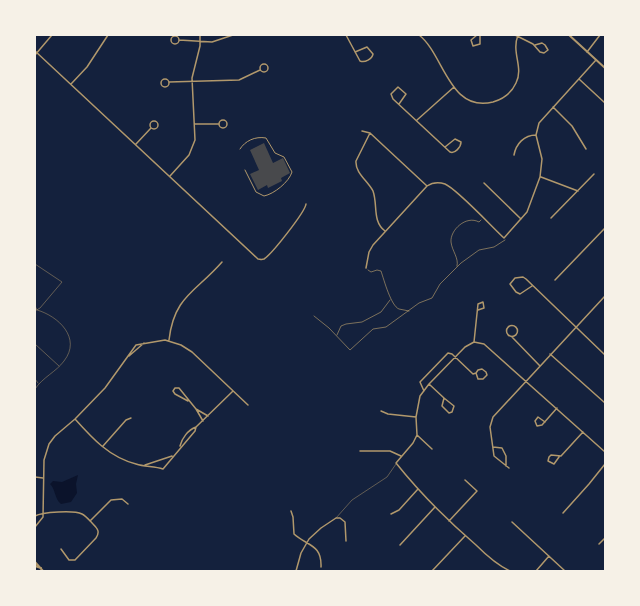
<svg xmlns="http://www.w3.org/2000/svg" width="640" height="606" font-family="Commissioner,sans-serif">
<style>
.water{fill:#0b132b}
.building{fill:#48494c}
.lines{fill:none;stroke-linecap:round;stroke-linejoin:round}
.path{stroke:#e5c07b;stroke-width:0.5}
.service{stroke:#b1986c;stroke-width:0.5}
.pedestrian{stroke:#b1986c;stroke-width:1}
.minor{stroke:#b1986c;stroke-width:1.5}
.tertiary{stroke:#b1986c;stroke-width:2}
</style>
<rect width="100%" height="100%" fill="#14213d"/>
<path class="water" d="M 78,475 L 76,484 L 77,493 L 71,502 L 61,504 C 54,498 56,490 50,484 L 53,481 L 62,482 Z"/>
<path class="building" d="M 264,143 L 273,163 L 283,158 L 290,173 L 281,178 L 282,181 L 268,188 L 267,185 L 258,190 L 250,174 L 259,170 L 250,150 Z"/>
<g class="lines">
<path class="path" d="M 457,266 C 459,258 452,251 451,242 C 450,230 466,215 479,222 L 481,220
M 368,270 L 371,272 L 377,270 L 381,271 C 384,280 391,306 399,309 C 402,310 406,310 409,311
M 314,316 L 329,328 L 350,350 L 373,329 L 386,327 L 419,303 L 432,298 L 440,284 L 461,263 L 479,250 L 494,247 L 505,240
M 337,335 L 341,326 L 346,324 L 362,322 L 381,312 L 390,300"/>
<path class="service" d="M 35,264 L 62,282 L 40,308 L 35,311
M 35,306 L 37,310 C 58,316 82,338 64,361 C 56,372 43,377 35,389
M 35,344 L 59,366
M 35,379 L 38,383
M 336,518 L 352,500 L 387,477 L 396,464"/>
<path class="pedestrian" d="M 240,149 C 245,141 255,136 266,138 L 275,153 L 284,157 L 292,172 C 289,182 274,194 264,196 L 256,192 L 245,170"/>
<path class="minor" d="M 346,35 L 360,61 C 365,63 372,59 373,54 L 367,47 L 355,52
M 419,35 C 444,54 449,113 493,102 C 503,99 512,92 516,83 C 524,67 511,53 518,35
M 477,35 L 471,40 L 473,46 L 480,44 L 480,35
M 515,35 L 533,44 L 540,52 L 544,53 L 548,50 L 545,45 L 542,43 L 535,45
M171 40a4 4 0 1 1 8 0a4 4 0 1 1-8 0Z
M 179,40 L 212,42 L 233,35
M 35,51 L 258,259 C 260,259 261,260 264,259 C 272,254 305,212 306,204
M 587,52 L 600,35
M 35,55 L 52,35
M260 68a4 4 0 1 1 8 0a4 4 0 1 1-8 0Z
M161 83a4 4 0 1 1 8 0a4 4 0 1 1-8 0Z
M 579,79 L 605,103
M 169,82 L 239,80 L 260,70
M 71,84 L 87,67 L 108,35
M 399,104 L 406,94 L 398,87 L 391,94 L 393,99 L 450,152 C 455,154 461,147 461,142 L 455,139 L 445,147
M 553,107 L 572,126 L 586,149
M219 124a4 4 0 1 1 8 0a4 4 0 1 1-8 0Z
M 417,120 L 454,87
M150 125a4 4 0 1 1 8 0a4 4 0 1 1-8 0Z
M 195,124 L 219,124
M 362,131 L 370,133 L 427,186
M 370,133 L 356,161 C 355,173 368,181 373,191 C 378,205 372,221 385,231
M 136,144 L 151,128
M 514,155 C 516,144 524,135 536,135
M 170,176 L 189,155 L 195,140 L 192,78 L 200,46 L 200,35
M 541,177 L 578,191
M 484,183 L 521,219
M 551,218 L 594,174
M 366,268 L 369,252 L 373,245 L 427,186 C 433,182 439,182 445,184 C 457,189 492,227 504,238 L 527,212 L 540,177 L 542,159 L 536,135 L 539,123 L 596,60
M 555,280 L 605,228
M 532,286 L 520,294 L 516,292 L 510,284 L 515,278 L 523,277 L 526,279 L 605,355
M506.5 331a5.5 5.5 0 1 1 11 0a5.5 5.5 0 1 1-11 0Z
M 512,337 L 540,366
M 169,340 C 174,296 196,292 222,262
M 474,342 L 478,304 L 483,302 L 484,308 L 478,310
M 550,354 L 605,403
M 129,356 L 144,343
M 429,384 L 444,398 L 442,406 L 449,413 L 452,412 L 454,406 L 444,398
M 424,391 L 420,382 L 448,353 L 452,354 L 473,374 L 476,373 L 478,379 L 483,379 L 487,375 L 486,372 L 482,369 L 478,370 L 476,373
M 188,401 L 175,394 L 173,391 L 175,388 L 179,388 L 196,409 L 208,416
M 196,409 L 203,421
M 381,411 L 388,414 L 416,417
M 75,419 C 92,438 109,457 136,464 C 145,467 154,466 163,469 L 195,431 L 196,427
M 545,422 L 538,417 L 535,421 L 537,426 L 542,425 L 557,408
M 417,435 L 432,449
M 103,446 L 126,420 L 131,418
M 180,446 C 182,438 188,430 196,427 L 233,391
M 493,447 L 502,448 L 506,456 L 506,466
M 360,451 L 390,451 L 401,456
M 559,457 L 554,464 L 548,461 L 549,457 L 551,455 L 561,456 L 583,432
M 145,465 L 172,456
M 509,468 L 494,456 L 490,427 L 493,417 L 605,296
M 35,477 L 43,478
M 291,511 L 293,517 L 294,534 C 307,546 322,544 321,567
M 563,513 L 589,484 L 605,464
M 391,514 L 399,510 L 418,489
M 35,516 C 42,512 74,510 82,514 C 86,516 90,521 93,524 C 98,529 100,532 96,538 L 75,560 L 69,560 L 61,549
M 90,521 L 111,500 L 122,499 L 128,504
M 449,521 L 477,491 L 465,480
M 512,522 L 565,571
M 35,527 L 43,517 L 44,460 L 49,444 L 55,436 L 75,419 L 105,388 L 136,345 L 165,340 L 181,345 L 192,352 L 248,405
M 599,544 L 605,538
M 400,545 L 435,507
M 296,571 L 301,553 L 309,539 L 321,528 L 336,518 L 340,518 L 345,522 L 346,541
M 432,571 L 465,536
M 510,571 C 497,565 486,555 476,545 C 447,520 420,493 396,463 L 413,443 L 417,435 L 416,417 L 420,396 L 429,384 L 465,347 L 474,342 L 484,344 L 605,452
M 536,571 L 549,556"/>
<path class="tertiary" d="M 569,35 L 605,68
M 35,562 L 43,571
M 35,566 L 41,568"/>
</g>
<rect width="640" height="606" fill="none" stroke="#f6f1e7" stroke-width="72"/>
</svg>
